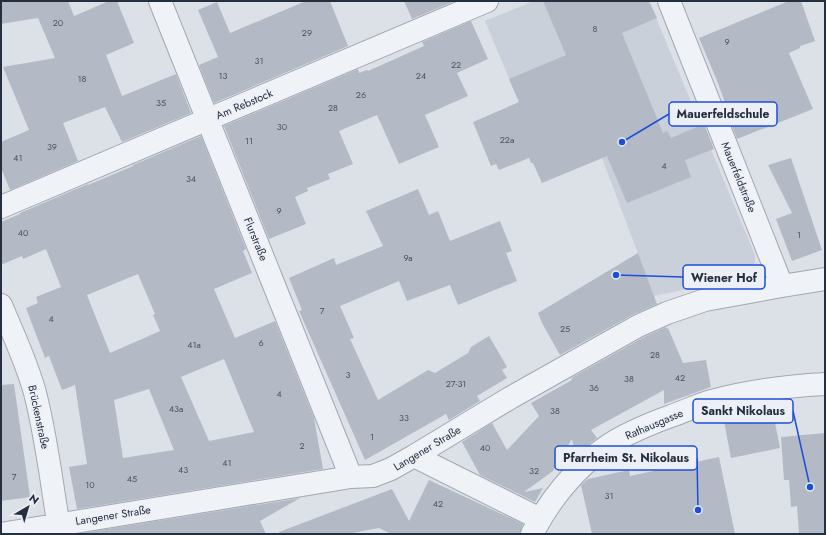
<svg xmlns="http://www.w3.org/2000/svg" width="826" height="535" font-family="Jost,sans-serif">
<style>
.built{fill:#cad0da}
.building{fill:#b3bac5;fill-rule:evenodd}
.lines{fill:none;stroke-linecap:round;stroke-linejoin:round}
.minor-casing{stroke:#a1a8b2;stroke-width:24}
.minor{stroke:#eff2f6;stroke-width:22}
.labels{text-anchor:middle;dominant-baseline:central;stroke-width:3;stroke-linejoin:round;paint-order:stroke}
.number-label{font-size:9px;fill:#485261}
.street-label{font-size:11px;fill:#242f40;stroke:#ecf0f6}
.leader{fill:none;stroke:#1d4ed8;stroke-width:1.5}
.callout-dot{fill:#1d4ed8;stroke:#ecf0f6;stroke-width:1.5}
.callout{fill:#ecf0f6;stroke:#1d4ed8;stroke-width:1.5}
.callout-label{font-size:12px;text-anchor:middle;font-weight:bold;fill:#242f40}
</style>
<rect width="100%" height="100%" fill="#dce1e8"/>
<path class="built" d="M 534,1 L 649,1 L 755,255 L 755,262 L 751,271 L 747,274 L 742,278 L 654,296 L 602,158 L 551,179 L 485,21 Z"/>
<path class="building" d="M 1,1 L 68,1 L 74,16 L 109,1 L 117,1 L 134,43 L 106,55 L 122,96 L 176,74 L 191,113 L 122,142 L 105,107 L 63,123 L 78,161 L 10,190 L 1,168 L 1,142 L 29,130 L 3,67 L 55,58 L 38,18 L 1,24 Z
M 306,1 L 330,1 L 348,46 L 214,103 L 199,65 L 218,57 L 198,10 L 217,2 L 230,33 Z
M 404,1 L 455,1 L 412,19 Z
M 543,1 L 649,1 L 657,18 L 622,33 L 663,133 L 667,131 L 671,138 L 704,124 L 714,149 L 685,160 L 691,177 L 627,203 L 607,156 L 542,183 L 533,163 L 531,163 L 529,158 L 499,170 L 496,164 L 491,166 L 473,122 L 519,102 L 509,79 L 566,55 Z
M 789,1 L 801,1 L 815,41 L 800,46 L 800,48 L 789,53 L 813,109 L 737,139 L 728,115 L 729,114 L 718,83 L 699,38 Z
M 471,21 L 488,59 L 457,73 L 468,96 L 425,115 L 439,147 L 399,164 L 377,115 L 339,131 L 353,164 L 328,174 L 330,179 L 307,188 L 308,191 L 295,197 L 306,224 L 269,239 L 224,126 L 358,69 L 359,73 L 367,70 L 368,71 L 424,46 L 422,42 Z
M 201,136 L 246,249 L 243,251 L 252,273 L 214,289 L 235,338 L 275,321 L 314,418 L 323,469 L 77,509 L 69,467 L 87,464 L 75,385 L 62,390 L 49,356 L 45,358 L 26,308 L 38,303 L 36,297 L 61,287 L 46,249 L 23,259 L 22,256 L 1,265 L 1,222 L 20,214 L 20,213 L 88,184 L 88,185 L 133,166 L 133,165 ZM 138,274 L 155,314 L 153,315 L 160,331 L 110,353 L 87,295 ZM 224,359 L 254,432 L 209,441 L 181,377 ZM 149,389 L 174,450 L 123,458 L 114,400 Z
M 791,158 L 822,250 L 792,261 L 776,219 L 792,213 L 768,165 Z
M 418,189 L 429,215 L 438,211 L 450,241 L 500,221 L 512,251 L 506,253 L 517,281 L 458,305 L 450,285 L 407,301 L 399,281 L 340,306 L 354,338 L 350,339 L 378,400 L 428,370 L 435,373 L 468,353 L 471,347 L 489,336 L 507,367 L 502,370 L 507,378 L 477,396 L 480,401 L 449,420 L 446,414 L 365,460 L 299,311 L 302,310 L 289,278 L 334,258 L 336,265 L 383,246 L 366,211 Z
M 638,253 L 657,304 L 632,315 L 560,355 L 542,323 L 538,313 Z
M 666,327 L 667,329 L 668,328 L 683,363 L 706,360 L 711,387 L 664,404 L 664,390 L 591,430 L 597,438 L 575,455 L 572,439 L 553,471 L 524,492 L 543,488 L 535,502 L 480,475 L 462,442 L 492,423 L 507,450 L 539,416 L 531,403 L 572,380 L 571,379 L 573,377 L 644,337 Z
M 14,384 L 30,497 L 1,501 L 1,385 Z
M 771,402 L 780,448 L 731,458 L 722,411 Z
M 825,433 L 825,534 L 799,534 L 797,506 L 791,507 L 789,480 L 784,480 L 781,437 Z
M 719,457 L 735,534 L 592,534 L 581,485 L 588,479 L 629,470 L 630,476 Z
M 429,480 L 523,524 L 520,534 L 391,534 L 379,528 L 347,534 L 280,534 L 279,532 L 392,489 L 409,521 Z
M 300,498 L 260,521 L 266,534 L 82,533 Z"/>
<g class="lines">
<defs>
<path id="minor" d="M 160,1 L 351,477
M 669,1 L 782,286
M 1,207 L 487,1
M 1,305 C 13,334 27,363 35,393 C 47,439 52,487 60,534
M 414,456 L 540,519
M 1,534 L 351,477 L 373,476 L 391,469 L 414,456 L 510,398 L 638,326 L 667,313 L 705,300 L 782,286 L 825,279
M 532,534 C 549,501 575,468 606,447 C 626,433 649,424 671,416 C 685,411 698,405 711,401 C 748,391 787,386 825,384"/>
</defs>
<use href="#minor" class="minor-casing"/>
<use href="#minor" class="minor"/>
</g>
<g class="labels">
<g class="number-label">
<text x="58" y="22">20</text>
<text x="595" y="28">8</text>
<text x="307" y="32">29</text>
<text x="727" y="41">9</text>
<text x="259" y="60">31</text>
<text x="456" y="64">22</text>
<text x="223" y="75">13</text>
<text x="421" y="75">24</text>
<text x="82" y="78">18</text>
<text x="361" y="94">26</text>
<text x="161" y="102">35</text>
<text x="333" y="107">28</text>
<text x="282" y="126">30</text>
<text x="507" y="139">22a</text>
<text x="249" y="140">11</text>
<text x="52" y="146">39</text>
<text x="18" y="157">41</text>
<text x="664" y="165">4</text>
<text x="191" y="178">34</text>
<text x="279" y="210">9</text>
<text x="23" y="232">40</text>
<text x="799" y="234">1</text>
<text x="408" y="257">9a</text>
<text x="322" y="310">7</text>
<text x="51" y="318">4</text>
<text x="565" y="328">25</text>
<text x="261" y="342">6</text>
<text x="194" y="344">41a</text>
<text x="655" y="354">28</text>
<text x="348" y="374">3</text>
<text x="680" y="377">42</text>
<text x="629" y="378">38</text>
<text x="456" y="383">27-31</text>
<text x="594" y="387">36</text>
<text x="279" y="393">4</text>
<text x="176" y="408">43a</text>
<text x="555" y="410">38</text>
<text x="404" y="417">33</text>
<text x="372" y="436">1</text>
<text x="302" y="445">2</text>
<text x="485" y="447">40</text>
<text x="227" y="462">41</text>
<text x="183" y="469">43</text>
<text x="534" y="470">32</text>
<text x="14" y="476">7</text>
<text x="132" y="478">45</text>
<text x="90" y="484">10</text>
<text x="609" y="495">31</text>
<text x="438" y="503">42</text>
</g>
<g class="street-label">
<text transform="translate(244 104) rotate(-23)">Am Rebstock</text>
<text transform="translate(739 177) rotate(68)">Mauerfeldstraße</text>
<text transform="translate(256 239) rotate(68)">Flurstraße</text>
<text transform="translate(39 417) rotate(78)">Brückenstraße</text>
<text transform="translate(654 424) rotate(-23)">Rathausgasse</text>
<text transform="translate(427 448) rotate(-31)">Langener Straße</text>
<text transform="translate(113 515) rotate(-9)">Langener Straße</text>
</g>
</g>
<path class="leader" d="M622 142L669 114M616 275L683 277M810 487L793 411M698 510L697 458"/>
<g class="callout-dot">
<circle cx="622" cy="142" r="4"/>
<circle cx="616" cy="275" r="4"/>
<circle cx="810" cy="487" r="4"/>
<circle cx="698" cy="510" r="4"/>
</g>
<g class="callout">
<rect x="669" y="102" width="108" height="24" rx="4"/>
<rect x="683" y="265" width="82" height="24" rx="4"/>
<rect x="693" y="399" width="100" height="24" rx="4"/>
<rect x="555" y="446" width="142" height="24" rx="4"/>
</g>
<g class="callout-label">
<text x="723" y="118">Mauerfeldschule</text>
<text x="724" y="282">Wiener Hof</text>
<text x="743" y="415">Sankt Nikolaus</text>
<text x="626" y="462">Pfarrheim St. Nikolaus</text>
</g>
<rect width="826" height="535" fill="none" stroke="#242f40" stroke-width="4"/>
<g transform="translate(28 507) rotate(38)" stroke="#ecf0f6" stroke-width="3" paint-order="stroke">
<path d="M0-3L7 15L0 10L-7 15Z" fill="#242f40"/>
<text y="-6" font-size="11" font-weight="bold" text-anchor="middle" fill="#242f40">N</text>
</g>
</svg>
